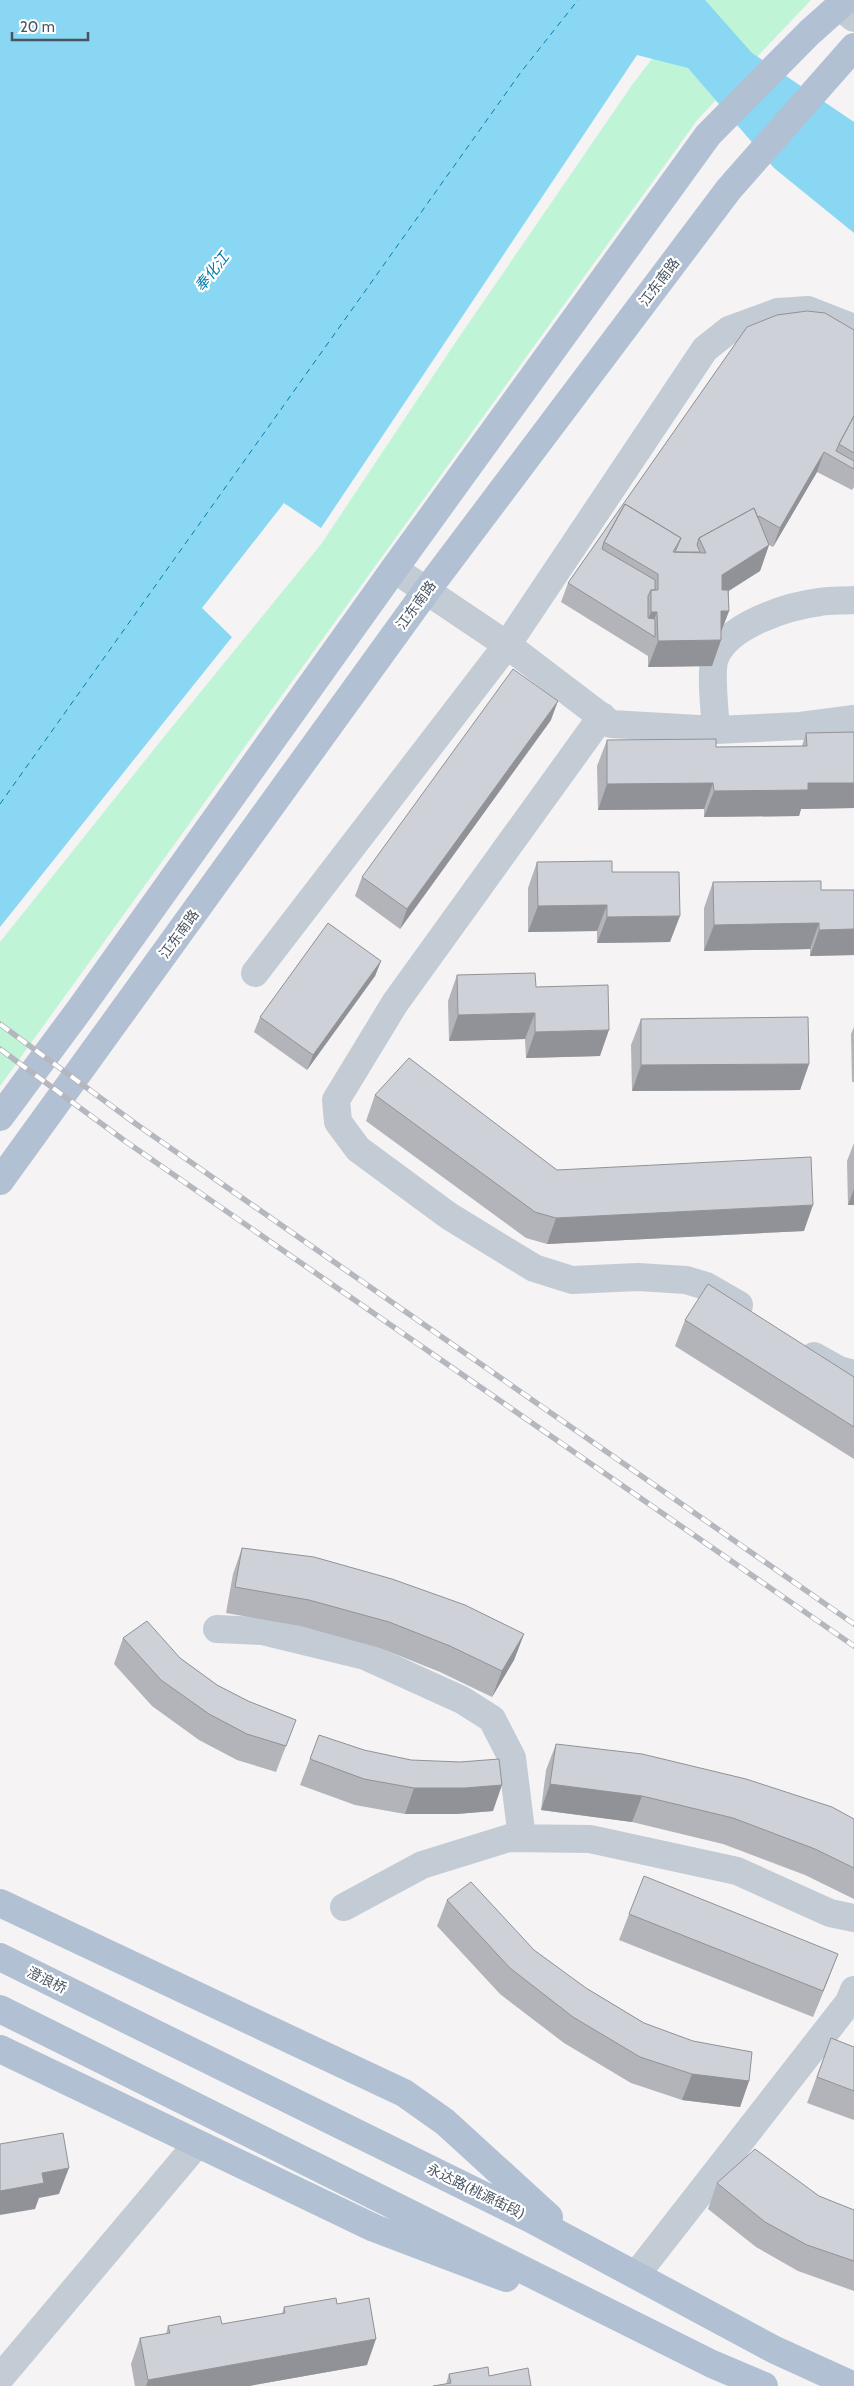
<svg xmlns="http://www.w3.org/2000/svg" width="854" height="2386" font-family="Cabin,'Noto Sans SC',sans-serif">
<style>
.green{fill:#c0f4d7}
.water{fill:#8ad7f3}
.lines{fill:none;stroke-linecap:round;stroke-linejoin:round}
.ferry{stroke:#047dab;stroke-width:1;stroke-dasharray:6 5;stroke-linecap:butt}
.minor{stroke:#c3ccd5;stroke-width:28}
.major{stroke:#b1c0d3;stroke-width:28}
.rail-casing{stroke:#b4b7bd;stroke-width:5.5}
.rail{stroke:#fff;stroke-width:4;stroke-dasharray:11;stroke-linecap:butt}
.wall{fill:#b2b4ba}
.shaded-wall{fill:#919297}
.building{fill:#cfd1d8;stroke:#919297}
.labels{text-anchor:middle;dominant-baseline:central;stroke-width:4.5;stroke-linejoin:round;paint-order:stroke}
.street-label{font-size:14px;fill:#495462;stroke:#fff}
.water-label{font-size:15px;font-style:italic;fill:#047dab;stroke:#fff}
</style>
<rect width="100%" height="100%" fill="#f5f3f3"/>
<path class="green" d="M 697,0 L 811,0 L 698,119 L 0,1086 L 0,942 L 163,738 L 322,543 L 453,346 L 632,85 Z"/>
<path class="water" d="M 0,0 L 705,0 L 752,53 L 854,122 L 854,233 L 774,168 L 688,68 L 637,55 L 321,528 L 284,503 L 202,608 L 232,637 L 0,927 Z"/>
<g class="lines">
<path class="ferry" d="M 0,804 L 521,72 L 578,0"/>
<path class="minor" d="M 840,7 L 854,18
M 394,569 L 507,645 L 611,724 L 716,730 L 800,726 L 854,719
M 602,716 L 395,1003 L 336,1100 L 338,1122 L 358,1149 L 449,1216 L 534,1268 L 572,1280 L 638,1277 L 686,1280 L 706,1286 L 739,1305
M 716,730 C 715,714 710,671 715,658 C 727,625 788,606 820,602 C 831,600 843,601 854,600
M 255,973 L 507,645 L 705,349 L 729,330 L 778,312 L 808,310 L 854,328
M 814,1356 L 839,1370 L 854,1374
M 217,1629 L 262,1631 L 365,1656 L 462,1700 L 492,1719 L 512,1758 L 522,1838
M 344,1907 L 422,1865 L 509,1838 L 590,1839 L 737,1871 L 830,1913 L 854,1918
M 636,2275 L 849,2002 L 854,1990
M 0,2378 L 197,2144"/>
<path class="major" d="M 0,1117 L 80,1009 L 394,569 L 708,135 L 810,32 L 846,0
M 0,1181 L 427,590 L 729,189 L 854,47
M 0,1903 L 404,2093 L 445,2122 L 549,2217
M 0,1957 L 531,2219 L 775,2350 L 854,2386
M 0,2009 L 712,2364 L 764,2386
M 0,2049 L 374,2228 L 506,2278"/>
<defs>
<path id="rail" d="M 0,1024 L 136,1124 L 854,1624
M 0,1049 L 125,1141 L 854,1646"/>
</defs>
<use href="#rail" class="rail-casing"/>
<use href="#rail" class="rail"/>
</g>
<path class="wall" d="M 747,327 L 854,330 L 854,487 L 852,490 L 817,472 L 773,547 L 769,545 L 760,571 L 729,591 L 729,611 L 721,632 L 721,640 L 712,666 L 648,667 L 648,656 L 561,602 L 568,583 Z
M 551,720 L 400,929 L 355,896 L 362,877 Z
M 854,732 L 854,808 L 801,809 L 799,816 L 704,817 L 704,809 L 598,810 L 597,766 L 607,740 L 716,747 L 802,746 L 806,733 Z
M 537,862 L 612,872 L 670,942 L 597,943 L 597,931 L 528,932 L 528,888 Z
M 713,882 L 821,890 L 854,890 L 854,955 L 810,956 L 810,949 L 704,951 L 704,908 Z
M 381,961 L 375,976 L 307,1070 L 254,1032 L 260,1017 Z
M 457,975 L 536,987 L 600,1056 L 526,1058 L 525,1039 L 449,1041 L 448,1001 Z
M 641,1019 L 809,1064 L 800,1090 L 632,1091 L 631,1045 Z
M 854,1027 L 854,1082 L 852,1082 L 851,1034 Z
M 375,1095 L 557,1170 L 804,1231 L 547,1244 L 526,1238 L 366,1121 Z
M 854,1143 L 854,1205 L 848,1205 L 847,1161 Z
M 685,1320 L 854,1377 L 854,1459 L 675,1346 Z
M 242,1548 L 524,1634 L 514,1660 L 492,1697 L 440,1672 L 380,1648 L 300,1626 L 226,1613 L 233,1574 Z
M 123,1638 L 180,1658 L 217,1685 L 248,1701 L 296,1720 L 276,1772 L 237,1760 L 199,1740 L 152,1706 L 114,1664 Z
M 319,1735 L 493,1811 L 456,1814 L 405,1814 L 355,1805 L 300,1785 Z
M 556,1744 L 854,1819 L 854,1899 L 805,1875 L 723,1844 L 632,1822 L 541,1810 L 546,1770 Z
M 447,1900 L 586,1988 L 644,2023 L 749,2081 L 740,2107 L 682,2100 L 631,2083 L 564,2043 L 500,1994 L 437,1926 Z
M 629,1914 L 838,1954 L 813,2017 L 619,1940 Z
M 831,2038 L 854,2047 L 854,2120 L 807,2103 Z
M 717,2183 L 819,2196 L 854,2210 L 854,2291 L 798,2271 L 756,2247 L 708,2209 Z
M 337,2304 L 367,2365 L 249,2386 L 135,2386 L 131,2364 L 140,2338 L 166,2334 L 168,2326 L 222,2324 L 282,2314 L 284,2307 Z
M 449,2374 L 489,2376 L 446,2384 Z"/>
<path class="shaded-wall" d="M 824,452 L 817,472 L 773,547 L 780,528 Z
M 769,545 L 760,571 L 712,601 L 722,575 Z
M 721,611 L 729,611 L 719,637 Z
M 651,612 L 657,612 L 649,633 L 644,630 Z
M 721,640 L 712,666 L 648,667 L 658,641 Z
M 558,701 L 551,720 L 400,929 L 407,909 Z
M 713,783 L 704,809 L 598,810 L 607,784 Z
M 808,783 L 854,783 L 854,808 L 801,809 L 799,816 L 704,817 L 714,791 Z
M 607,905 L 597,931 L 528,932 L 538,906 Z
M 680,916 L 670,942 L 597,943 L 607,917 Z
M 819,923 L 810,949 L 704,951 L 714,925 Z
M 854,929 L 854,955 L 810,956 L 819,930 Z
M 381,961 L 375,976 L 307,1070 L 313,1055 Z
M 535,1013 L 525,1039 L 449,1041 L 458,1015 Z
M 609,1030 L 600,1056 L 526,1058 L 535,1032 Z
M 809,1064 L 800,1090 L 632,1091 L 641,1065 Z
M 854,1189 L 854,1205 L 848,1205 Z
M 813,1205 L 804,1231 L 547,1244 L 556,1218 Z
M 524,1634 L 514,1660 L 492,1697 L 502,1671 Z
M 550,1784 L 642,1796 L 632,1822 L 541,1810 Z
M 502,1785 L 493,1811 L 456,1814 L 405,1814 L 414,1788 Z
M 838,1954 L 828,1980 L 813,2017 L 823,1991 Z
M 692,2074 L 749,2081 L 740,2107 L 682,2100 Z
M 69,2168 L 59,2194 L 39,2198 L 35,2209 L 0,2215 L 0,2191 L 42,2173 Z
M 376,2339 L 367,2365 L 249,2386 L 146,2386 L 148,2380 Z"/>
<path class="building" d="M 807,311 L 825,313 L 854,330 L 854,416 L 839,444 L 836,451 L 854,461 L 854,469 L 824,452 L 780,528 L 759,516 L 758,518 L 754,508 L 699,538 L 697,545 L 700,552 L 675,552 L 681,538 L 625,504 L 604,542 L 602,549 L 655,580 L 655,590 L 651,590 L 648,596 L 648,618 L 655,619 L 655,637 L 568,583 L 747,327 L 777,315 Z
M 854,416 L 854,453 L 839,444 Z
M 625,504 L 681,538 L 673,552 L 706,553 L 699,538 L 754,508 L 769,545 L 722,575 L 722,590 L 728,590 L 729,611 L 721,611 L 721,640 L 658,641 L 657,612 L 651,612 L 651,590 L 658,590 L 658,574 L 604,542 Z
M 513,669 L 558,701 L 407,909 L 362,877 Z
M 854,732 L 854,783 L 808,783 L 808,790 L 714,791 L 713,783 L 607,784 L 607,740 L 716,739 L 716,747 L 807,746 L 806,733 Z
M 612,861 L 612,872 L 679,872 L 680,916 L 607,917 L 607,905 L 538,906 L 537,862 Z
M 821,881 L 821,890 L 854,890 L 854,929 L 819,930 L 819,923 L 714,925 L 713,882 Z
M 328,923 L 381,961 L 313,1055 L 260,1017 Z
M 535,973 L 536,987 L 608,985 L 609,1030 L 535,1032 L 535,1013 L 458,1015 L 457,975 Z
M 808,1017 L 809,1064 L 641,1065 L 641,1019 Z
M 409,1058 L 557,1170 L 811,1157 L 813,1205 L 556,1218 L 535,1212 L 375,1095 Z
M 708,1284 L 854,1377 L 854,1427 L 685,1320 Z
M 242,1548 L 314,1557 L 392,1579 L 465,1605 L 524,1634 L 502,1671 L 450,1646 L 389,1622 L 309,1600 L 235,1587 Z
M 147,1621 L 180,1658 L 217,1685 L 248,1701 L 296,1720 L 286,1746 L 247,1734 L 209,1714 L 161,1680 L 123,1638 Z
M 319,1735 L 364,1750 L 411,1760 L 460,1762 L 499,1759 L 502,1785 L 465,1788 L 414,1788 L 364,1779 L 310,1759 Z
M 556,1744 L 642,1754 L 746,1779 L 832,1807 L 854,1819 L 854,1868 L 815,1849 L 733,1818 L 642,1796 L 550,1784 Z
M 644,1876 L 838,1954 L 823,1991 L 629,1914 Z
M 471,1882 L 534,1950 L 586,1988 L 644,2023 L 693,2041 L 752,2052 L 749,2081 L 692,2074 L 640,2057 L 573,2017 L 510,1968 L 447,1900 Z
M 831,2038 L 854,2047 L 854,2091 L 817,2077 Z
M 63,2133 L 69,2168 L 42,2173 L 44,2183 L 0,2191 L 0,2144 Z
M 755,2149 L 819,2196 L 854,2210 L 854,2261 L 807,2245 L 765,2222 L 717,2183 Z
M 336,2298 L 337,2304 L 369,2298 L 376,2339 L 148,2380 L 140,2338 L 170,2333 L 168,2326 L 220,2316 L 222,2324 L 285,2313 L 284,2307 Z
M 488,2367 L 489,2376 L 528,2368 L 531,2386 L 433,2386 L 451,2383 L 449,2374 Z"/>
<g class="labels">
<g class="street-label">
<text transform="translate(659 282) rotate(-53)">江东南路</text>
<text transform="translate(416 605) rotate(-54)">江东南路</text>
<text transform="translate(179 934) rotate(-54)">江东南路</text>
<text transform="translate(47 1980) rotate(26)">澄浪桥</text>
<text transform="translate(476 2191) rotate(26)">永达路(桃源街段)</text>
</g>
<g class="water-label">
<text transform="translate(212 272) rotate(-52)">奉化江</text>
</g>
</g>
<path d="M12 32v8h76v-8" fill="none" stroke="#495462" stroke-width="2.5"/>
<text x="20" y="32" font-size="15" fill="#495462" stroke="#ffffff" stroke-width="4" paint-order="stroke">20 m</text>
</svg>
